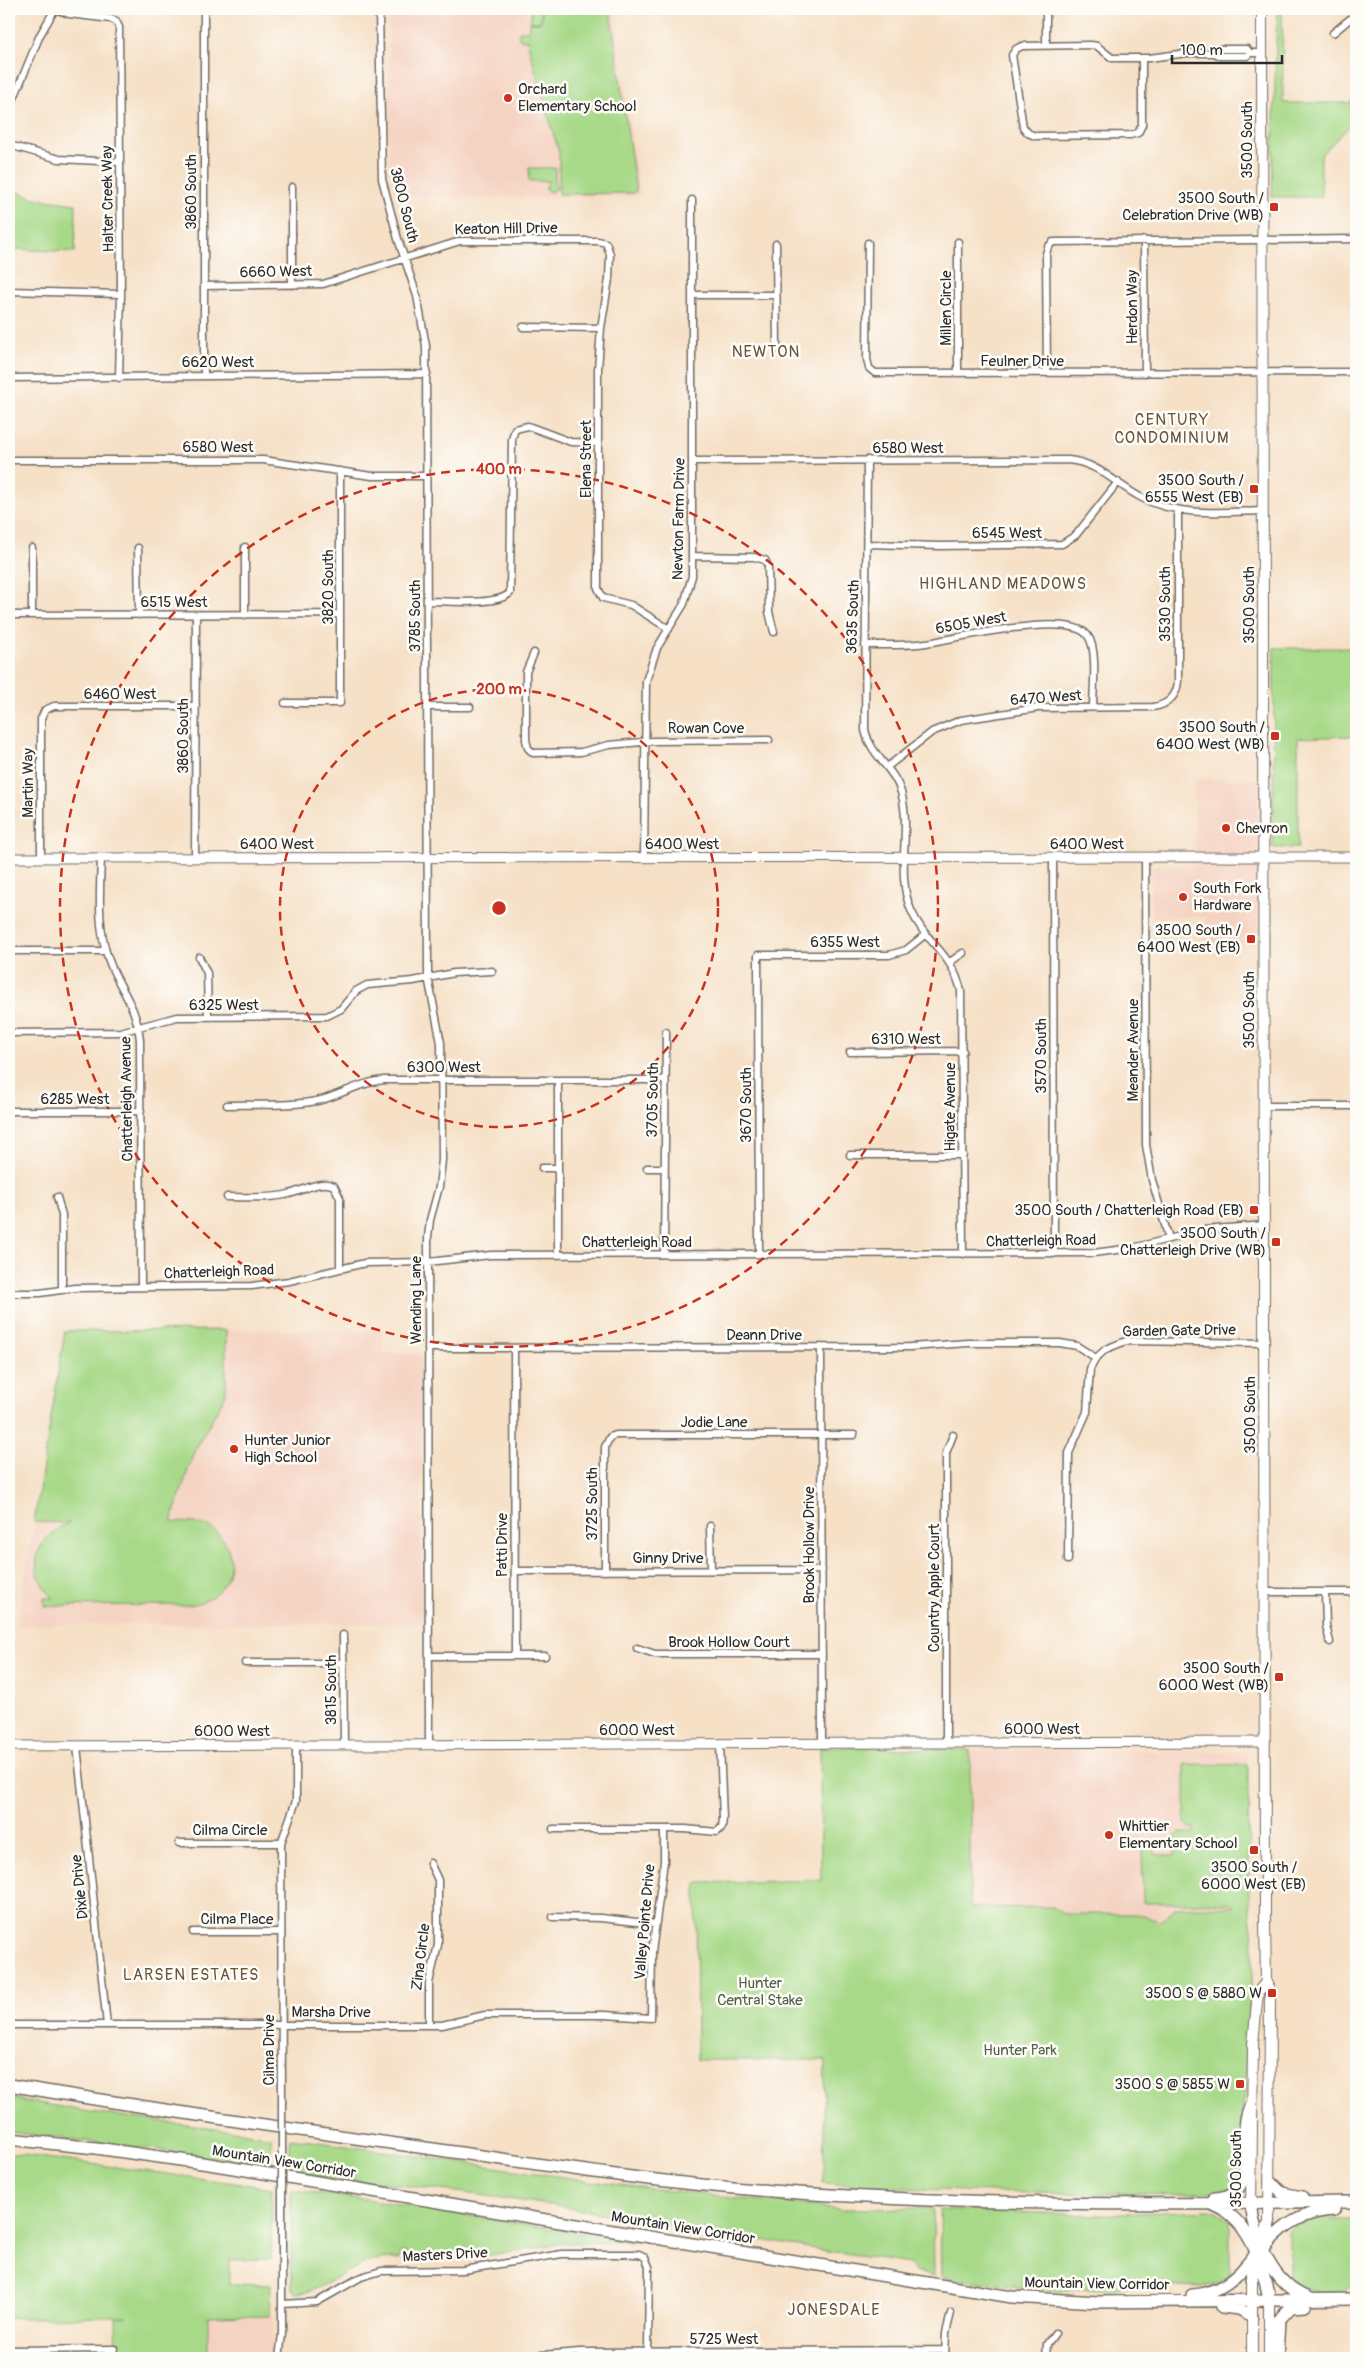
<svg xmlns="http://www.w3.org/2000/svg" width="1365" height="2367" font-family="Pangolin,sans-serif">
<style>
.built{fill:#f5d3c2}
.green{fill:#a7d988;stroke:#69825a}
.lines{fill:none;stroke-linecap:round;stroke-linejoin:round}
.street-casing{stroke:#726a61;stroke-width:9}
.secondary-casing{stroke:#726a61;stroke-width:11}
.primary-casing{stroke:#726a61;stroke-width:12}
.highway-casing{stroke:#726a61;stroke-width:14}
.street{stroke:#fff;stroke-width:6}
.secondary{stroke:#fff;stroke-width:9}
.primary{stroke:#fff;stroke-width:10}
.highway{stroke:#fff;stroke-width:11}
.street-bridge-casing{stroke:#726a61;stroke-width:9;stroke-linecap:butt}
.street-bridge{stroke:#fff;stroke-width:6}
.ring{fill:none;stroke:#c8321e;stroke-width:2.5;stroke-dasharray:9 6}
.poi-dot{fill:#c8321e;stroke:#fdfcf7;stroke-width:2}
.labels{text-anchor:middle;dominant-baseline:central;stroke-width:5;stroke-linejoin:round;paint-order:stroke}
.poi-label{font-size:15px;fill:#2b2b2b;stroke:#fdfcf7;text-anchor:end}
.street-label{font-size:15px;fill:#2b2b2b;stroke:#fdfcf7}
.park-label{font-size:15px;fill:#505f47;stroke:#fdfcf7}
.neighbourhood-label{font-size:16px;letter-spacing:1px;fill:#68543e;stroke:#fdfcf7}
.centre{fill:#c8321e;stroke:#fdfcf7;stroke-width:2.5}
.ring-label{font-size:15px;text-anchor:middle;font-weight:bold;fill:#c8321e;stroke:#fdfcf7;stroke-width:5;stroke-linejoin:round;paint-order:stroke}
</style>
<rect width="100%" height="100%" fill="#fdfcf7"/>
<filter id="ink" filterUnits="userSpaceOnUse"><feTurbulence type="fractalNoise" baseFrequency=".02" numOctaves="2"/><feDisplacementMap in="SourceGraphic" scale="10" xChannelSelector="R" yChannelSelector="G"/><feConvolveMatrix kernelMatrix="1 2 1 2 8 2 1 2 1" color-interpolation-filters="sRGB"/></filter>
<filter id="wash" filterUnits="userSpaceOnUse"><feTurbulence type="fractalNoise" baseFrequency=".0096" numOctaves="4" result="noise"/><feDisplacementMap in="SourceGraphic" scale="20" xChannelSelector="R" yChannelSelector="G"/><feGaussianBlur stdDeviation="1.12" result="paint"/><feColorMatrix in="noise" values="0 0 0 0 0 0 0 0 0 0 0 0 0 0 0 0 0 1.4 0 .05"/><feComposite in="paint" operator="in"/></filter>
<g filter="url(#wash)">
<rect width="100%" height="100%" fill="#f6e0c6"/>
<path class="built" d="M 389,9 L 614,9 L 640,196 L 473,198 L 395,196 L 389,172 Z
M 1259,779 L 1260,944 L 1207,945 L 1205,917 L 1151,917 L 1150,866 L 1195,865 L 1194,780 Z
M 383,1330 L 383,1353 L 421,1353 L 422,1623 L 17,1625 L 65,1331 Z
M 970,1750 L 1247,1752 L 1249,1906 L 1167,1914 L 1160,1920 L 1135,1914 L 1063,1914 L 1053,1907 L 970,1908 Z
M 274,2315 L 272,2358 L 117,2358 L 116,2318 Z"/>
<path class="green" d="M 531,9 L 541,9 L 541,22 L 542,9 L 610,9 L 636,191 L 634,193 L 559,194 L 559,153 L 527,41 L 529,40 L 519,39 L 519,31 L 529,31 L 529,22 L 540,22 L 531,22 Z
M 1277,9 L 1282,9 L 1283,103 L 1350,103 L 1356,96 L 1356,119 L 1321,155 L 1321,197 L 1272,197 Z
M 529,168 L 556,168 L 554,182 L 557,185 L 557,189 L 550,192 L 545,189 L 549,181 L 529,181 Z
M 9,189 L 38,199 L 76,204 L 75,252 L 9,249 Z
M 1274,648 L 1356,648 L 1356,736 L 1298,738 L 1298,848 L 1273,848 Z
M 226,1330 L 226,1394 L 194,1452 L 171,1522 C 184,1523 197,1521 209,1527 C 247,1549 230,1601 189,1605 L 44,1606 L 44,1598 L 54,1598 C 24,1572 35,1535 70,1523 L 34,1522 L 65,1331 Z
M 820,1747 L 970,1750 L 970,1908 L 1053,1907 L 1063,1914 L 1135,1914 L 1160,1920 L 1176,1908 L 1234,1906 L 1231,1903 L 1143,1903 L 1142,1847 L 1152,1847 L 1158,1855 L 1175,1855 L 1175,1837 L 1179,1833 L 1195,1833 L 1195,1828 L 1189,1828 L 1185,1823 L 1185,1764 L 1248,1765 L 1249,1906 L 1253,1938 L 1252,1985 L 1247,2038 L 1246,2087 L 1242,2113 L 1241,2175 L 1231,2189 C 1195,2196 1156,2193 1120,2193 C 1021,2195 922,2190 823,2183 L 825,2060 L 697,2060 L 696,1883 L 821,1880 Z
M 9,2098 L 90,2112 L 269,2136 L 271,2137 L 271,2172 C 186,2149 97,2144 9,2132 Z
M 290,2138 L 620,2185 L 841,2209 L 933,2208 L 934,2276 L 914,2272 L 910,2263 C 862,2255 814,2250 767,2241 C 609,2214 450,2186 290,2175 Z
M 9,2153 L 272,2188 L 271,2259 L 229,2260 L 229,2284 L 271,2285 L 270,2316 L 208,2317 L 208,2358 L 117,2358 L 116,2318 L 126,2317 L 9,2318 Z
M 291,2190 L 366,2199 L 635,2242 L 563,2243 L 478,2257 L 407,2259 L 407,2252 L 401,2252 L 400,2259 C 384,2259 369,2260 354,2268 C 333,2278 320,2292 296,2293 L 292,2290 Z
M 940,2209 L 1094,2215 L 1209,2210 L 1217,2212 L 1230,2220 L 1230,2272 L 1229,2276 L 1220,2282 L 1202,2288 L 1154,2286 L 1054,2291 L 954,2279 L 941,2275 Z
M 1329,2215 L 1332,2220 L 1356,2220 L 1356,2285 C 1349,2286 1345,2291 1338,2292 C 1321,2295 1301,2290 1289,2277 L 1289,2230 L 1301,2222 Z"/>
</g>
<g filter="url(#ink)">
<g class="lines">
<defs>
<path id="street" d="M 55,9 L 69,14 L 111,19 L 116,21 L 119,27 L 121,294 L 119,378
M 204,9 L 204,374
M 379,9 L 382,179 L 398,239 L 417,296 L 426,346 L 428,977 L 441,1043 L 442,1160 L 439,1187 L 430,1220 L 428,1237 L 429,1745
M 1333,33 L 1356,14
M 1046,45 L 1046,9
M 1214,53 L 1220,49 L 1247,49 L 1250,53
M 1142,58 L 1142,125 L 1138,133 L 1130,135 L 1035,136 L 1028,133 L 1023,127 L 1012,55 L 1016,49 L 1022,46 L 1091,45 L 1097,46 L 1112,58 L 1149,58 L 1187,53 L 1214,53 L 1220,56 L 1247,56 L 1250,53 L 1262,53
M 9,110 L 40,35 L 55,9
M 9,145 L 59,159 L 119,162
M 1144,240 L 1145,373
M 958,242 L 958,373
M 868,243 L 867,359 L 869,368 L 875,373 L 1356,372
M 776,244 L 777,349
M 292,285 L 292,187
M 204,286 L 323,284 L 460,241 L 598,241 L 606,243 L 610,254 L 609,279 L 601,328 L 598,369 L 598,588 L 603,598 L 631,605 L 669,629
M 9,291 L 121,294
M 692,295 L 776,295
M 523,327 L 601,328
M 1047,373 L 1046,254 L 1048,247 L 1053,242 L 1356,239
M 9,378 L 427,374
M 9,460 L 263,460 L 372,476 L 426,476
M 867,460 L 865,730 C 870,755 894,768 901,792 C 912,831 895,872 911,910 C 925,943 952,952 961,991 L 963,1254
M 692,461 L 1068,460 C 1100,463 1116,485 1142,498 C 1180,517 1222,512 1263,511
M 867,544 L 941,546 L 1062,544 L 1076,535 L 1118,482
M 245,547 L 245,615
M 32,548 L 32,615
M 138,548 L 139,615
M 693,556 L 754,557 L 765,560 L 768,566 L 769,612 L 774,632
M 427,601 C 445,601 497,606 510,593 L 512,439 L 515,429 L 528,426 L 571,442 L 598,443
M 9,615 L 340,614
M 865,645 C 885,645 906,646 926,643 C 955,639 1071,610 1088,636 C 1098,649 1093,690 1093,707
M 534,653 L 526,672 L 526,740 L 528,748 L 533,753 L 581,752 L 609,745 L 653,741 L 769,740
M 285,703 L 340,703 L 340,471
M 428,707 L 470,707
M 887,767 L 932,732 L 961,720 L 1038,708 L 1153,707 C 1168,705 1177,696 1178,681 L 1178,511
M 41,858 L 41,719 L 45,710 L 54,706 L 196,706
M 101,858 C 100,891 97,927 108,958 C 119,990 136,1002 140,1040 L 141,1287
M 195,858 L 196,615
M 644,858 L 646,681 L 657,648 L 684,604 L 692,576 L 692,200
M 1053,858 L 1054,1254
M 1145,858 L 1146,1145 L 1152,1180 L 1169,1239
M 9,951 L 105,951
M 199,957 L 207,973 L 208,1017
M 950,962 L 963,953
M 9,1033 L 120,1032 L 177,1017 L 327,1016 L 341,1009 L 356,991 L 367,985 L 413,981 L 454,973 L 492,971
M 850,1052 L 963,1051
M 227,1105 C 258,1104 291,1107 321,1100 C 343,1094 361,1082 384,1080 L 665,1080
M 1265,1106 L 1356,1106
M 9,1111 L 141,1111
M 850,1155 L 963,1155
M 542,1168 L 558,1168
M 647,1168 L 664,1168
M 57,1197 L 62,1215 L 62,1289
M 227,1197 C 247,1197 269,1199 289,1194 C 303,1191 320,1179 334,1186 L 340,1198 L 340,1267
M 664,1254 L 666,1032
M 759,1254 L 758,955 L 889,955 L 906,950 L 926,934
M 558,1255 L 558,1080
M 9,1293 L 40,1293 L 75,1288 L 252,1286 L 289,1281 L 365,1263 L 428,1262 L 491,1255 L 1093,1253 L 1133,1248 L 1204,1230 L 1265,1225
M 821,1347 L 822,1743
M 428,1348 L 910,1347 L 968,1343 L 1060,1343 L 1077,1346 L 1096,1358
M 514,1348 L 515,1656
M 9,1377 L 9,1387
M 710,1526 L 711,1570
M 1068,1560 L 1069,1453 L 1087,1412 L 1090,1369 L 1096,1358 L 1106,1349 L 1126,1341 L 1265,1343
M 515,1571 L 822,1570
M 605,1571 L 605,1447 L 610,1437 L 616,1435 L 854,1435
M 1265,1592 L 1356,1592
M 1325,1592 L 1326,1626 L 1330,1642
M 343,1635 L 344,1745
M 637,1648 L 655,1654 L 822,1654
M 429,1656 L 545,1656
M 245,1663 L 344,1663
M 946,1743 L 946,1453 L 953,1435
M 77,1746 L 107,2025
M 553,1829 L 685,1829 L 717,1832 L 722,1827 L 723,1819 L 720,1744
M 179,1843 L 281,1843
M 553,1917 L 601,1918 L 654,1924
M 193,1932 L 281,1932
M 9,2025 L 442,2025 L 485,2015 L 605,2015 L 651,2018 L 652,1952 L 664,1861 L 664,1829
M 429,2025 L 429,1983 L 438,1945 L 438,1880 L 430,1863
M 282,2102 L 281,1843 L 296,1801 L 296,1745
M 282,2304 L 317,2302 L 361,2277 L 381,2271 L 463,2270 L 562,2254 L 639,2254 L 645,2257 L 649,2267 L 648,2352
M 9,2350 L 115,2349
M 33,2358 L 33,2350
M 279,2358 L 282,2334 L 282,2199
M 504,2358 L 580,2352 L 945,2350
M 945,2358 L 946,2333 L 951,2313
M 1046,2358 L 1047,2344 L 1055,2333"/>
<path id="secondary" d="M 9,858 L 1356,857
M 9,1746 L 1265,1742"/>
<path id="primary" d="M 1262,9 L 1265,1920 L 1266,1982 L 1270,1991 L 1269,2232
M 1251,2210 L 1253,2044 L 1258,1992 L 1266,1982
M 1252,2272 L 1252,2358
M 1269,2292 L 1269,2358"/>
<path id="highway" d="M 9,2085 C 152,2109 296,2130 440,2150 C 550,2166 660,2183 771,2191 C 966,2206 1161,2205 1356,2202
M 9,2139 L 96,2148 L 209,2164 L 1012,2297 L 1098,2302 L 1356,2299
M 1270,2182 L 1282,2193 L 1302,2197
M 1214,2198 C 1265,2197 1233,2136 1251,2106
M 1251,2203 C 1255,2240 1271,2284 1308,2298
M 1213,2205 C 1250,2219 1263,2264 1269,2300
M 1252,2280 C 1259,2239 1296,2211 1335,2210
M 1192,2295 C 1230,2293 1258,2258 1269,2224
M 1222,2307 L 1239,2309 L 1252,2316
M 1277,2358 L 1279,2320 L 1291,2307 L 1305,2306"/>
</defs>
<use href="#street" class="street-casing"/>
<use href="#secondary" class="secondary-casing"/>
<use href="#primary" class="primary-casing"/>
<use href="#highway" class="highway-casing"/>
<use href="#street" class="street"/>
<use href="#secondary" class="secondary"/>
<use href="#primary" class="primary"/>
<use href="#highway" class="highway"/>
<defs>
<path id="street-bridge" d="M 282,2102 L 282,2199"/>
</defs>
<use href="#street-bridge" class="street-bridge-casing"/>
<use href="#street-bridge" class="street-bridge"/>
</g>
</g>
<g class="ring">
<circle cx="499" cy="908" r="219"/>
<circle cx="499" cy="908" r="439"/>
</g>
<g class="poi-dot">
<circle cx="508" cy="98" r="5"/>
<rect x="1269" y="202" width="10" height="10" rx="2.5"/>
<rect x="1249" y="484" width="10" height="10" rx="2.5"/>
<rect x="1270" y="731" width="10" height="10" rx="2.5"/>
<circle cx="1226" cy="828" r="5"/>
<circle cx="1183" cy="897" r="5"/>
<rect x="1246" y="934" width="10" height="10" rx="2.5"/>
<rect x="1249" y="1205" width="10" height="10" rx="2.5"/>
<rect x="1271" y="1237" width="10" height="10" rx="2.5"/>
<circle cx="234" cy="1449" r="5"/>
<rect x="1274" y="1672" width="10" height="10" rx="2.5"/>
<circle cx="1109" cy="1835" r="5"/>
<rect x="1249" y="1845" width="10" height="10" rx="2.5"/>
<rect x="1267" y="1988" width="10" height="10" rx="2.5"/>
<rect x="1235" y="2079" width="10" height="10" rx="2.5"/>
</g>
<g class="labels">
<g class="poi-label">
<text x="518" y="89" text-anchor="start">Orchard<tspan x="518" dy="17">Elementary School</tspan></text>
<text x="1264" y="198">3500 South /<tspan x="1264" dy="17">Celebration Drive (WB)</tspan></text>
<text x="1244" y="480">3500 South /<tspan x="1244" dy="17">6555 West (EB)</tspan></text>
<text x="1265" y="727">3500 South /<tspan x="1265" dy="17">6400 West (WB)</tspan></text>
<text x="1236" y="828" text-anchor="start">Chevron</text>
<text x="1193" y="888" text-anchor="start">South Fork<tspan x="1193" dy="17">Hardware</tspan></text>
<text x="1241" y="930">3500 South /<tspan x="1241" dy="17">6400 West (EB)</tspan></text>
<text x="1244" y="1210">3500 South / Chatterleigh Road (EB)</text>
<text x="1266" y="1233">3500 South /<tspan x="1266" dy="17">Chatterleigh Drive (WB)</tspan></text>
<text x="244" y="1440" text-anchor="start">Hunter Junior<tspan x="244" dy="17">High School</tspan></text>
<text x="1269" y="1668">3500 South /<tspan x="1269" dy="17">6000 West (WB)</tspan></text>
<text x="1119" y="1826" text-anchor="start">Whittier<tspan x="1119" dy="17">Elementary School</tspan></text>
<text x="1254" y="1867" text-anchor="middle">3500 South /<tspan x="1254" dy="17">6000 West (EB)</tspan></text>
<text x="1262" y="1993">3500 S @ 5880 W</text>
<text x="1230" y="2084">3500 S @ 5855 W</text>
</g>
<g class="street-label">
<text transform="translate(1247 140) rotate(-90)">3500 South</text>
<text transform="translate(191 192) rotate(-90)">3860 South</text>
<text transform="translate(108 199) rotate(-91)">Halter Creek Way</text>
<text transform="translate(404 205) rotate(76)">3800 South</text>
<text transform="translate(506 229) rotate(-1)">Keaton Hill Drive</text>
<text transform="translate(276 272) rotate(-1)">6660 West</text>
<text transform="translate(1132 307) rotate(-90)">Herdon Way</text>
<text transform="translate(946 308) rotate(-90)">Millen Circle</text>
<text x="1022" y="361">Feulner Drive</text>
<text x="218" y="362">6620 West</text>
<text x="218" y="447">6580 West</text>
<text x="908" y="448">6580 West</text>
<text transform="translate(586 459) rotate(-90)">Elena Street</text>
<text transform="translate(679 519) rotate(-89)">Newton Farm Drive</text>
<text x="1007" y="533">6545 West</text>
<text transform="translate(328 587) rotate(-90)">3820 South</text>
<text x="174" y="602">6515 West</text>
<text transform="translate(1165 604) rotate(-90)">3530 South</text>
<text transform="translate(1249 605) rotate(-90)">3500 South</text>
<text transform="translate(415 616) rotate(-90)">3785 South</text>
<text transform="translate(853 617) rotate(-88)">3635 South</text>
<text transform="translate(971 623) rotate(-10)">6505 West</text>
<text x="120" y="694">6460 West</text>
<text transform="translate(1046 698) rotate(-4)">6470 West</text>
<text x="706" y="728">Rowan Cove</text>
<text transform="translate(183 736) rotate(-90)">3860 South</text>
<text transform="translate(28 783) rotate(-90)">Martin Way</text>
<text x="277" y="844">6400 West</text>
<text x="682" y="844">6400 West</text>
<text x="1087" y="844">6400 West</text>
<text x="845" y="942">6355 West</text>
<text x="224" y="1005">6325 West</text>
<text transform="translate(1249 1010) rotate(-90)">3500 South</text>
<text x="906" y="1039">6310 West</text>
<text transform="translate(1133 1050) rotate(-90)">Meander Avenue</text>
<text transform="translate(1041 1056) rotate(-90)">3570 South</text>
<text x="444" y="1067">6300 West</text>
<text x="75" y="1099">6285 West</text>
<text transform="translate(127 1099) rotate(-91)">Chatterleigh Avenue</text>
<text transform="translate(653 1100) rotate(-89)">3705 South</text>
<text transform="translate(746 1105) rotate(-90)">3670 South</text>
<text transform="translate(950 1107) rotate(-90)">Higate Avenue</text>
<text transform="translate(1041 1241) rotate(-1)">Chatterleigh Road</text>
<text x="637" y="1242">Chatterleigh Road</text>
<text transform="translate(219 1272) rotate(-2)">Chatterleigh Road</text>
<text transform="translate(416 1300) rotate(-90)">Wending Lane</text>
<text transform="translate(1179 1331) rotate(-1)">Garden Gate Drive</text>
<text x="764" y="1335">Deann Drive</text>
<text transform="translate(1250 1415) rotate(-90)">3500 South</text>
<text x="714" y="1422">Jodie Lane</text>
<text transform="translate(592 1504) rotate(-90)">3725 South</text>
<text transform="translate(502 1545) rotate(-90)">Patti Drive</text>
<text transform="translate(809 1545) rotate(-90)">Brook Hollow Drive</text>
<text x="668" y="1558">Ginny Drive</text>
<text transform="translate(934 1588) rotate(-90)">Country Apple Court</text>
<text x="729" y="1642">Brook Hollow Court</text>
<text transform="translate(331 1690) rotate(-90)">3815 South</text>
<text x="1042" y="1729">6000 West</text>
<text x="637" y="1730">6000 West</text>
<text x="232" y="1731">6000 West</text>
<text x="230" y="1830">Cilma Circle</text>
<text transform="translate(80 1887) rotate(-96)">Dixie Drive</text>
<text x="237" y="1919">Cilma Place</text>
<text transform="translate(645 1922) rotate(-85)">Valley Pointe Drive</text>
<text transform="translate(421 1957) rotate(-83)">Zina Circle</text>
<text x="331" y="2012">Marsha Drive</text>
<text transform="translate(269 2050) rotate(-90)">Cilma Drive</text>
<text transform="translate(284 2162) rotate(9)">Mountain View Corridor</text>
<text transform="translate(1236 2169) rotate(-90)">3500 South</text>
<text transform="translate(683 2228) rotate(9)">Mountain View Corridor</text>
<text transform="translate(445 2255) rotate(-3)">Masters Drive</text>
<text transform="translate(1097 2284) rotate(1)">Mountain View Corridor</text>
<text x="724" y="2339">5725 West</text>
</g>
<g class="park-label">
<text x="760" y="1983">Hunter<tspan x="760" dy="17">Central Stake</tspan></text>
<text x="1020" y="2050">Hunter Park</text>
</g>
<g class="neighbourhood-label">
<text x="766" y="352">NEWTON</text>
<text x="1172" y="420">CENTURY<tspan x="1172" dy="18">CONDOMINIUM</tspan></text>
<text x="1003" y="584">HIGHLAND MEADOWS</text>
<text x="191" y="1975">LARSEN ESTATES</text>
<text x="834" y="2310">JONESDALE</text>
</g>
</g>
<circle cx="499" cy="908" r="8" class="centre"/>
<g class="ring-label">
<text x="499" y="474">400 m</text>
<text x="499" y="694">200 m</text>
</g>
<rect width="1365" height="2367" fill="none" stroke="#fdfcf7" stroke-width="30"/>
<path d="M1172 55v8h110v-8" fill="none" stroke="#2b2b2b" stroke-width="2.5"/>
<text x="1180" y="55" font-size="15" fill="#2b2b2b" stroke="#fdfcf7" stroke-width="4" paint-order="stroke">100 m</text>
</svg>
